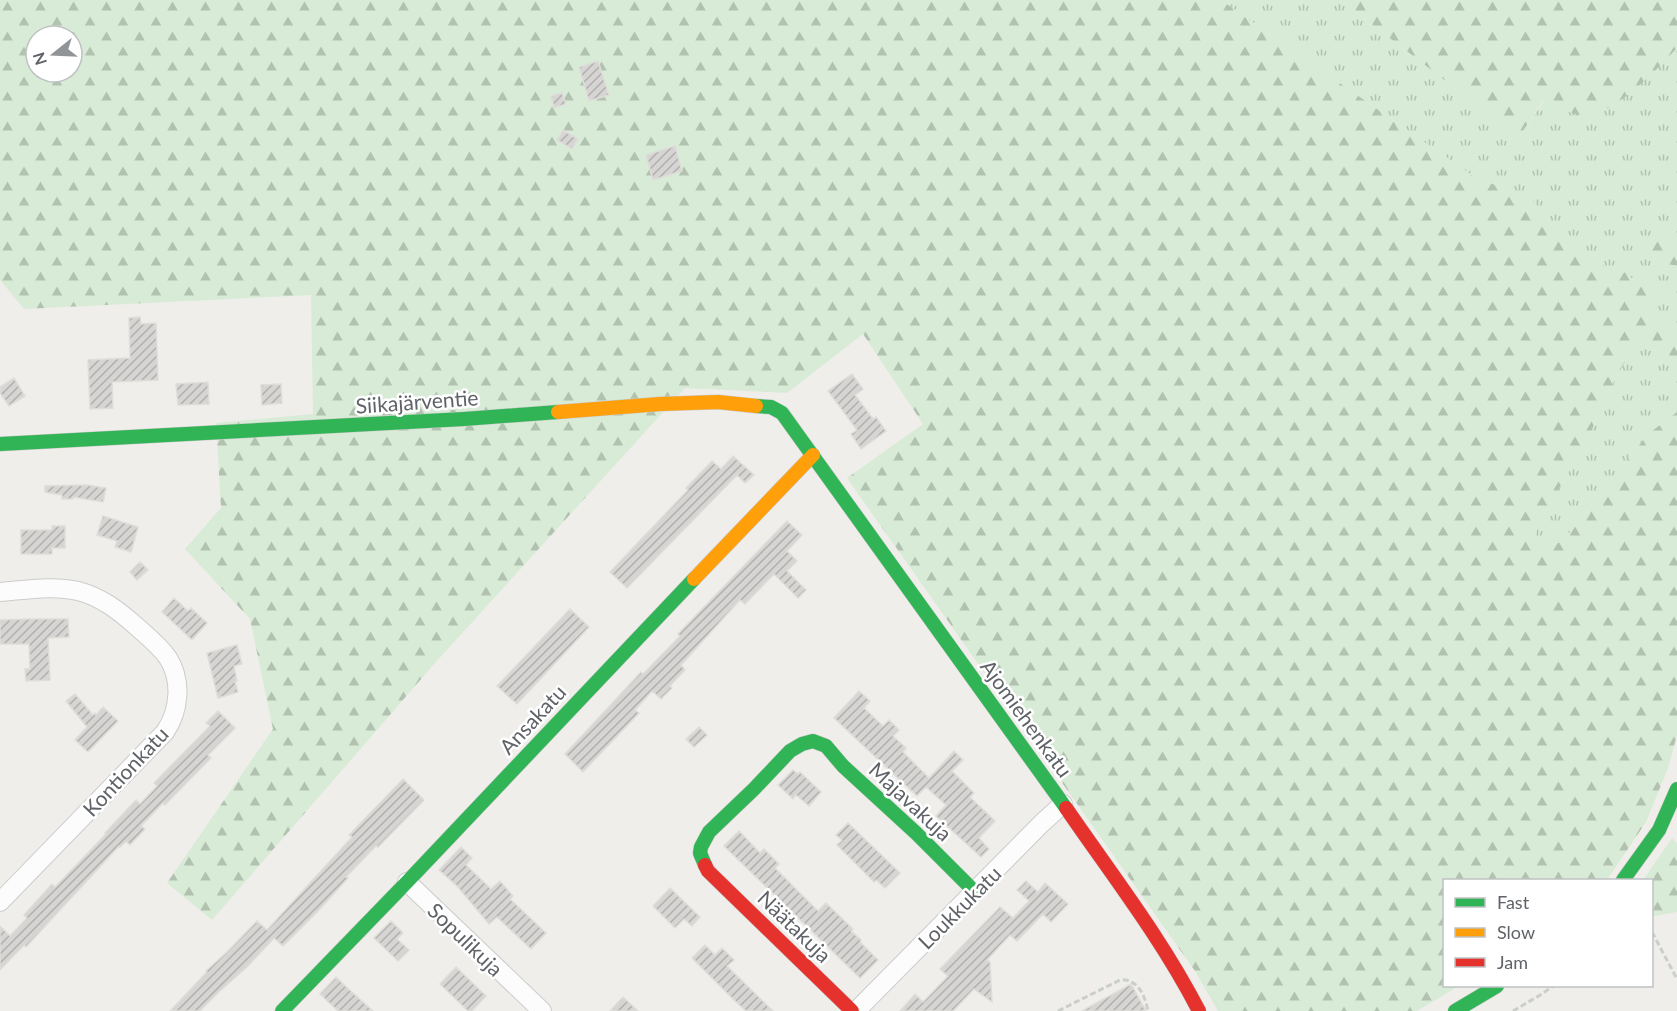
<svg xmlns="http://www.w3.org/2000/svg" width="1677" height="1011" font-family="Lato,sans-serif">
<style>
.grass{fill:url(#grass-tufts)}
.forest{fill:url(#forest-firs);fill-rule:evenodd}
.building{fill:url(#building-hatch);stroke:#deddd9;stroke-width:1.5}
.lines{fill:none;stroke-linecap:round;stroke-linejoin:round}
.street-casing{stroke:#cbcccc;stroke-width:20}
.fast-casing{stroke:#cacacb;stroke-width:15}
.slow-casing{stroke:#cacacb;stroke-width:15}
.jam-casing{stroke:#cacacb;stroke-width:15}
.path{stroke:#cacfcc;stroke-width:3;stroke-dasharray:6 3;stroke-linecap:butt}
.street{stroke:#fdfcfc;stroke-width:18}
.fast{stroke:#30b455;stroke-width:14}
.slow{stroke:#ff9f0a;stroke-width:14}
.jam{stroke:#e5322d;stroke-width:14}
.labels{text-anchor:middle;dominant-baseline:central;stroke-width:5;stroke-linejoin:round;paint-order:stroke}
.street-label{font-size:21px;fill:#5f6368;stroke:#fff}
</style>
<defs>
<pattern id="grass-tufts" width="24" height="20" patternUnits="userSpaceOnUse" patternTransform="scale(1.5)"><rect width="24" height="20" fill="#d8ebd6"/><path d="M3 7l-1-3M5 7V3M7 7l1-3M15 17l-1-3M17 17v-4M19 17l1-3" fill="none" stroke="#b2c2b1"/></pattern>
<pattern id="forest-firs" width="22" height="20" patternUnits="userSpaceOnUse" patternTransform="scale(1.5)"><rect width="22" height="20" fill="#d8ebd6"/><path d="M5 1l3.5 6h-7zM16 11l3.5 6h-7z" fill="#b2c2b1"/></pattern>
<pattern id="building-hatch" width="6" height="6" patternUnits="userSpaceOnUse" patternTransform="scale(1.5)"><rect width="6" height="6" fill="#d6d5d3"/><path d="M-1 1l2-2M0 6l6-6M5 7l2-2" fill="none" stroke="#b1b0af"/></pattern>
</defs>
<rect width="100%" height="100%" fill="#efeeea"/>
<path class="grass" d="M 1221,0 L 1340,0 L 1519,137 L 1544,101 L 1579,115 L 1657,68 L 1677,48 L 1677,241 L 1664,237 L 1674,266 L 1677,266 L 1677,332 L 1657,318 L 1649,304 L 1656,291 L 1637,283 L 1626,273 L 1589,260 L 1561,235 L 1532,200 L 1473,176 Z
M 1636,342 L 1677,360 L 1677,412 L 1648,434 L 1563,541 L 1545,548 L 1533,542 L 1540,521 L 1590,435 L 1603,401 Z"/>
<path class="forest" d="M 0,0 L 1221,0 L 1473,176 L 1532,200 L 1561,235 L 1589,260 L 1626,273 L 1637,283 L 1657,291 L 1649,304 L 1657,318 L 1677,332 L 1677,360 L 1636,342 L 1603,401 L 1590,435 L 1540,521 L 1533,542 L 1545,548 L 1563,541 L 1648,434 L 1677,412 L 1677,735 L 1668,768 L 1646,822 L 1607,880 L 1444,880 L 1444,986 L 1459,986 L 1417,1011 L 1218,1011 L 1195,971 L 847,478 L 923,424 L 863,334 L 787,393 L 685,388 L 435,663 L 212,920 L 167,883 L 273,729 L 250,619 L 185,549 L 221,508 L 216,423 L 313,414 L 311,295 L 24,309 L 0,280 ZM 36,36 L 72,36 L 72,72 L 36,72 Z
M 1340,0 L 1677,0 L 1677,48 C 1657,69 1611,120 1579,115 C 1567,113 1555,105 1543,101 L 1519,137 Z
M 1664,237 L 1677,241 L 1677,266 L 1646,259 L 1644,245 Z
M 1672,838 L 1677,843 L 1677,912 L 1654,916 L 1652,913 L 1652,880 L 1643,880 Z"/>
<path class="building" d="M 598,61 L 609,95 L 589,101 L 579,67 Z
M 562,93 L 566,104 L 554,108 L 551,96 Z
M 563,130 L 578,139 L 572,149 L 557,140 Z
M 675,146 L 682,171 L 653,180 L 646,155 Z
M 140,317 L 141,324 L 156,323 L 158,380 L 112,382 L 113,408 L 90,409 L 88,360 L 130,358 L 129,318 Z
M 852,374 L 863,389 L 855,395 L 873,419 L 876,417 L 886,431 L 861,449 L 851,434 L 857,430 L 828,391 Z
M 14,378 L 25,396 L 9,406 L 0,393 L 0,387 Z
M 208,382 L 209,404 L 178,405 L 176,384 Z
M 281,384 L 282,403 L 262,405 L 261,385 Z
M 733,456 L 754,475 L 745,483 L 737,475 L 627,588 L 610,572 L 688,490 L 686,488 L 712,461 L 721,469 Z
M 87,485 L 106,488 L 103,502 L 73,497 L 73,499 L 62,499 L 62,495 L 45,492 L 45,486 Z
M 103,516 L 138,527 L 131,552 L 115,547 L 117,541 L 97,535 Z
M 787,521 L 802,535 L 787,551 L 797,561 L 787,571 L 806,590 L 798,598 L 774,574 L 745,604 L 740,600 L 681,665 L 685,670 L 670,686 L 672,688 L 661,699 L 652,691 L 635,710 L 639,713 L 583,772 L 565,754 L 641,672 L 643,674 L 680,636 L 678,634 Z
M 52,526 L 65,526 L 65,548 L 52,548 L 52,554 L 21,554 L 21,530 L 52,530 Z
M 140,562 L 148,570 L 137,580 L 130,572 Z
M 174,598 L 188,611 L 191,608 L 207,623 L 192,640 L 162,612 Z
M 570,609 L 589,627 L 517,704 L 497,686 Z
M 29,619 L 68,619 L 69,637 L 48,638 L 50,680 L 26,681 L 25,669 L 30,669 L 29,644 L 0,644 L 0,620 Z
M 237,645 L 242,664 L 234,666 L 237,681 L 235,682 L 238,692 L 218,698 L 207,653 Z
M 859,691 L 870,701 L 864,708 L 883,726 L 889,720 L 899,730 L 893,736 L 906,748 L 903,752 L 929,778 L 954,751 L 963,760 L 952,771 L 974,793 L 970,797 L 995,821 L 979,838 L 989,849 L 981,857 L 936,816 L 946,805 L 926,787 L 917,796 L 834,718 Z
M 75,694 L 93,715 L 95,713 L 96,715 L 103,707 L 118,721 L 88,752 L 75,740 L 87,727 L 66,701 Z
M 218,711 L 235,728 L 208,755 L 211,758 L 165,805 L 163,803 L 141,826 L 145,829 L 130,845 L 126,841 L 120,847 L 119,846 L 26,947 L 24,945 L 0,970 L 0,926 L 10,936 L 27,918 L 24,915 L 52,884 L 55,887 L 106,834 L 105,833 L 136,800 L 140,804 L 157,786 L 154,783 L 210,726 L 206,723 Z
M 699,727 L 707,735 L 694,747 L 686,739 Z
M 793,770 L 798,774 L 800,772 L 821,792 L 809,806 L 796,795 L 793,799 L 778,785 Z
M 403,779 L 424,800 L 378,847 L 376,846 L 346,877 L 348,878 L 320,909 L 283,946 L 274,938 L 247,967 L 220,991 L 200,1011 L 170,1011 L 207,972 L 206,971 L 228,951 L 257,921 L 267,930 L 352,837 L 349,835 Z
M 848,823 L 900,873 L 885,888 L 876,880 L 874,882 L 837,845 L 842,840 L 836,835 Z
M 739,831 L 760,853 L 764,849 L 779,864 L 775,868 L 818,911 L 826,903 L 853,929 L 851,931 L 861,940 L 860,942 L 878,960 L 860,978 L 724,846 Z
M 461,847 L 472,858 L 466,865 L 491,889 L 500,881 L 513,896 L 510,899 L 546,933 L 531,949 L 497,917 L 489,924 L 457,886 L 439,870 Z
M 1026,881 L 1038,892 L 1045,883 L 1068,904 L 1051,922 L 1043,914 L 1017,941 L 1010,935 L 987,960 L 990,962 L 992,1002 L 974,989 L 953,1011 L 900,1011 L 915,994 L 923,1002 L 948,976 L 940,969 L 1000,907 L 1013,918 L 1029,901 L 1017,890 Z
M 670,888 L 700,917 L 692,926 L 684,919 L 675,928 L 653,906 Z
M 391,921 L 403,933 L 397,939 L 409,950 L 398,961 L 374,938 Z
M 705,945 L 715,955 L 722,948 L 734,960 L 727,966 L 773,1011 L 746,1011 L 734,1000 L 692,958 Z
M 456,967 L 486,996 L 472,1011 L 468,1011 L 440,984 Z
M 336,977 L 343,984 L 373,1011 L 338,1011 L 320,994 Z
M 1131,984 L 1146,1011 L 1082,1011 Z
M 623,997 L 638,1011 L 610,1011 Z"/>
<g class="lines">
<defs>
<path id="street" d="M 0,592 C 25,590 53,585 78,591 C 101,597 118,610 136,626 C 147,636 159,645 168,658 C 182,680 180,710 165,732 L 0,902
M 407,882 L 542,1011
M 856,1011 L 1042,823 L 1063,804"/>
<path id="fast" d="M 756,406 L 771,407 L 782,413 L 1066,808
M 0,444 L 464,419 L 558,412
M 705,865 L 700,853 L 701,847 L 709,832 L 754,789 L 790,751 L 802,744 L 813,741 L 826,746 L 843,766 L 916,833 L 975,892
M 1623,880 L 1659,830 L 1677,789
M 282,1011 L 407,882 L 694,579
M 1455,1011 L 1497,986"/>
<path id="slow" d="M 558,412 L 660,404 L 718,402 L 756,406
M 694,579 L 813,455"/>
<path id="jam" d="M 1066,808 C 1112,875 1162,939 1199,1011
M 705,865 L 708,871 L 852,1011"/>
</defs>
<use href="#street" class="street-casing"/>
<use href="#fast" class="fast-casing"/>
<use href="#slow" class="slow-casing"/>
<use href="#jam" class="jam-casing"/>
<path class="path" d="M 1652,932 L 1677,979
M 1058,1011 L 1120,980 C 1138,978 1145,996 1148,1011
M 1513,1011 L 1542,994 L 1553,986"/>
<use href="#street" class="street"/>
<use href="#fast" class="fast"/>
<use href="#slow" class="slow"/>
<use href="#jam" class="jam"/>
</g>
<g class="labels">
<g class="street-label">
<text transform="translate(417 401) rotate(-4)">Siikajärventie</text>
<text transform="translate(1027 718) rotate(54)">Ajomiehenkatu</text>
<text transform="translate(532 719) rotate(-47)">Ansakatu</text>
<text transform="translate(125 771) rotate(-47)">Kontionkatu</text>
<text transform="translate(911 801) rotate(43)">Majavakuja</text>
<text transform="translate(959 907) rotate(-45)">Loukkukatu</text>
<text transform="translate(795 926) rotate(44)">Näätakuja</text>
<text transform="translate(466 939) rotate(44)">Sopulikuja</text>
</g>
</g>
<rect x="1443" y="879" width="210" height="108" fill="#ffffff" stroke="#bfc1c3" stroke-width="1.5"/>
<rect x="1455" y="898" width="30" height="9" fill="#30b455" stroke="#bfc1c3" stroke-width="1.5"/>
<text x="1497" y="909" font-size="18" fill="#5f6368">Fast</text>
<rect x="1455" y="928" width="30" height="9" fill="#ff9f0a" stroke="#bfc1c3" stroke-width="1.5"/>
<text x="1497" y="939" font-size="18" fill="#5f6368">Slow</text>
<rect x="1455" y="958" width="30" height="9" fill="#e5322d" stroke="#bfc1c3" stroke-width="1.5"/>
<text x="1497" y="969" font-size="18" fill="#5f6368">Jam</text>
<g transform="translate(54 54) rotate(252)"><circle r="28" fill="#ffffff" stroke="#bfc1c3" stroke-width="1.5"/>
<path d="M0-4.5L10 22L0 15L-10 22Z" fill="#919496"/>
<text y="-9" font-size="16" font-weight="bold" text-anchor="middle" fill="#5f6368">N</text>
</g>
</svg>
